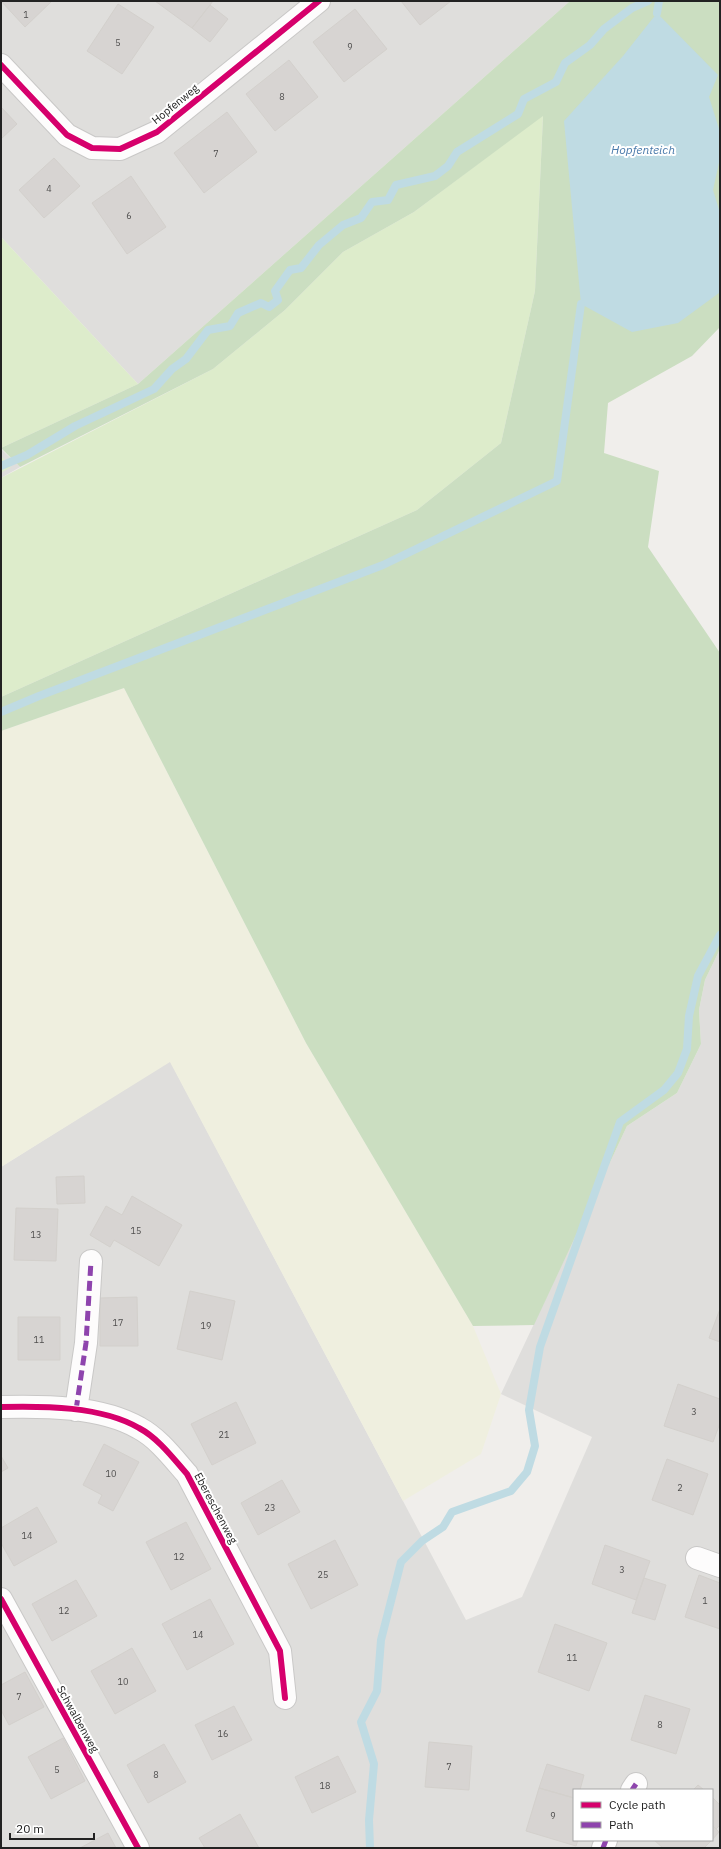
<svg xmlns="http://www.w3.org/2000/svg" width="721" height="1849" font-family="'IBM Plex Sans',sans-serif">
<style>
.residential{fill:#dfdedc;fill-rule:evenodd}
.farmland{fill:#efefdf}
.grass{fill:#ddeccb}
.forest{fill:#cbdec1}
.water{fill:#bfdbe3}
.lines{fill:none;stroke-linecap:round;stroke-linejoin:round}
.stream{stroke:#bfdbe3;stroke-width:8}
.building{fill:#d7d4d2;stroke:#d3d0cc}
.minor-casing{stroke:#c9c8c7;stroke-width:24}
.minor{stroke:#fdfcfc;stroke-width:22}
.quiet{stroke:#8e44ad;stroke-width:5;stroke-dasharray:10 5;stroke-linecap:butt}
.cycleway-casing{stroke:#fff;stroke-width:8}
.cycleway{stroke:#d6006c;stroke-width:6}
.labels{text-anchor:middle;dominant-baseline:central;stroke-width:4;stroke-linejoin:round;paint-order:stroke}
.number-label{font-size:9px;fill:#4f4e4e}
.street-label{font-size:11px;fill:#222;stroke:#fff}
.water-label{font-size:12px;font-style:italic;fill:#4a7aab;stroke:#fff}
</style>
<rect width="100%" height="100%" fill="#f0eeeb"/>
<path class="residential" d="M 1,1 L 570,1 L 138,384 L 1,237 Z
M 1,449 L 20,467 L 1,478 Z
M 720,949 L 720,1848 L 1,1848 L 1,1167 L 170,1061 L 466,1620 L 522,1597 L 592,1437 L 501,1394 L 627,1126 L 677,1093 L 701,1044 L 699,1010 L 705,980 ZM 574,1790 L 712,1790 L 712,1840 L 574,1840 Z"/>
<path class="farmland" d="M 124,688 L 306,1043 L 473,1326 L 501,1394 L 481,1454 L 403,1501 L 170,1062 L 1,1167 L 1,731 Z"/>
<path class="grass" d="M 543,115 L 535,291 L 501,443 L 417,510 L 1,697 L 1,478 L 213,369 L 285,310 L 343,252 L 414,212 Z
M 1,237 L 138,384 L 1,448 Z
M 1,456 L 11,467 L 1,473 Z"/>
<path class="forest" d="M 570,1 L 720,1 L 720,327 L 692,356 L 608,403 L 604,453 L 659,471 L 648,547 L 720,653 L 720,949 L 705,980 L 699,1010 L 701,1044 L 677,1093 L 627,1126 L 534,1325 L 473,1326 L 306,1043 L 124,688 L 1,731 L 1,697 L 417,510 L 501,443 L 535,291 L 543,116 L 414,212 L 343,252 L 285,310 L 213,369 L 20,467 L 1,448 L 138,384 Z"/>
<path class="water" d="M 657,13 L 718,75 L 709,97 L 720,132 L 720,158 L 713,190 L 720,213 L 720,290 L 719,293 L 678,323 L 632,332 L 581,304 L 564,121 L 623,56 Z"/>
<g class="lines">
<path class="stream" d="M 657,13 L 659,1
M 1,466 L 27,455 L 75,426 L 154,389 L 172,369 L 186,359 L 208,330 L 230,326 L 238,313 L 261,303 L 269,307 L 278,300 L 275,291 L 290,270 L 301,268 L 319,245 L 343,225 L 361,218 L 372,202 L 388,200 L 396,185 L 435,176 L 448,166 L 457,152 L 518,114 L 524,99 L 556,82 L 565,63 L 590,45 L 604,29 L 632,8 L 648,1
M 1,712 L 39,696 L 383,565 L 557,481 L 581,304
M 370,1848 L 369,1820 L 374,1764 L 361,1722 L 377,1691 L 381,1640 L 401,1562 L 422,1541 L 443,1527 L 452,1512 L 511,1491 L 527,1472 L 535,1446 L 529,1410 L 540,1347 L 620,1122 L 664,1090 L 678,1073 L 687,1049 L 689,1016 L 698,976 L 720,935"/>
</g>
<path class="building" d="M 1,1 L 52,1 L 25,27 Z
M 155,1 L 213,1 L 192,28 Z
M 401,1 L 451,1 L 420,25 Z
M 118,4 L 154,27 L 122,74 L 87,51 Z
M 210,5 L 228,19 L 210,42 L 192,28 Z
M 355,9 L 387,49 L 344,82 L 313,42 Z
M 289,60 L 318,97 L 275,131 L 246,94 Z
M 1,107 L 17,124 L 1,139 Z
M 227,112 L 257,152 L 204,193 L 174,153 Z
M 54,158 L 80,186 L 44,218 L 19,190 Z
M 131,176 L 166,227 L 127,254 L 92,203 Z
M 84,1176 L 85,1203 L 57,1204 L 56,1177 Z
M 132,1196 L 182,1225 L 159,1266 L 114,1240 L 110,1247 L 90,1235 L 106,1206 L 122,1215 Z
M 16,1208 L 58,1209 L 56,1261 L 14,1260 Z
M 190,1291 L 235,1301 L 222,1360 L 177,1349 Z
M 137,1297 L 138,1346 L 100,1346 L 100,1298 Z
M 720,1309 L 720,1342 L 709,1338 Z
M 18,1317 L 60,1317 L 60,1360 L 18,1360 Z
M 678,1384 L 720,1399 L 720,1423 L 713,1442 L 664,1426 Z
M 236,1402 L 256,1443 L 212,1465 L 191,1424 Z
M 104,1444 L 139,1462 L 113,1511 L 98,1503 L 102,1495 L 83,1485 Z
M 1,1456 L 8,1468 L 1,1472 Z
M 667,1459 L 708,1474 L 693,1515 L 652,1500 Z
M 282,1480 L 300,1512 L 258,1535 L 241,1503 Z
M 37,1507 L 57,1542 L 14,1566 L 1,1543 L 1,1528 Z
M 186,1522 L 211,1569 L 171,1590 L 146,1542 Z
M 335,1540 L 358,1585 L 311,1609 L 288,1564 Z
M 605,1545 L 650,1561 L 636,1600 L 592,1584 Z
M 699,1575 L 720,1583 L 720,1629 L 685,1617 Z
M 644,1578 L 666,1585 L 655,1620 L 632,1613 Z
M 76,1580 L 97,1616 L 52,1641 L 32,1604 Z
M 210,1599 L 234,1644 L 187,1670 L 162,1624 Z
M 555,1624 L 607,1643 L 589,1691 L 538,1672 Z
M 132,1648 L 156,1691 L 115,1714 L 91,1671 Z
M 25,1672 L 44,1707 L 9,1725 L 1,1710 L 1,1685 Z
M 645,1695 L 690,1709 L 676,1754 L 631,1740 Z
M 234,1706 L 252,1740 L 212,1760 L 195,1725 Z
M 63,1738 L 85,1781 L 51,1799 L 28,1757 Z
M 429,1742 L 472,1746 L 469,1790 L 425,1787 Z
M 164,1744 L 186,1782 L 148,1803 L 127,1765 Z
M 338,1756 L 356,1792 L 312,1813 L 295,1777 Z
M 547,1764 L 584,1775 L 580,1790 L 574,1790 L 574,1798 L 539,1788 Z
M 698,1785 L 704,1790 L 693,1790 Z
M 539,1788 L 574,1798 L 574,1840 L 578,1840 L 576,1846 L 526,1831 Z
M 712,1797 L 720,1805 L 720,1825 L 716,1829 L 712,1825 Z
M 240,1814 L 259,1848 L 205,1848 L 199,1838 Z
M 712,1825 L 719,1832 L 712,1840 Z
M 108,1833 L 116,1848 L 80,1848 Z
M 654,1840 L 712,1840 L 704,1848 L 663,1848 Z"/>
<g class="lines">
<defs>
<path id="minor" d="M 1,65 L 67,135 L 92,148 L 120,149 L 157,132 L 319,1
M 1,1407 C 44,1406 101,1406 139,1428 C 158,1438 173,1458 187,1474 L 280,1651 L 285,1698
M 76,1410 L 86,1343 L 91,1261
M 697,1558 L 720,1566
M 1,1599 L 138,1848
M 632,1790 L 636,1784
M 603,1848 L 606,1840"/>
</defs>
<use href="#minor" class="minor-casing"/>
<use href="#minor" class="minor"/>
<path class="quiet" d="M 76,1410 L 86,1343 L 91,1261
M 632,1790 L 636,1784
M 603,1848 L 606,1840"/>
<defs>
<path id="cycleway" d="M 1,65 L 67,135 L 92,148 L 120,149 L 157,132 L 319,1
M 1,1407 C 44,1406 101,1406 139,1428 C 158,1438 173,1458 187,1474 L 280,1651 L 285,1698
M 1,1599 L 138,1848"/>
</defs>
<use href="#cycleway" class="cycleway-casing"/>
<use href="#cycleway" class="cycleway"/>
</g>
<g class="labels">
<g class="number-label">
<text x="26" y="14">1</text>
<text x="118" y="42">5</text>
<text x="350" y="46">9</text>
<text x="282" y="96">8</text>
<text x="216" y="153">7</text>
<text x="49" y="188">4</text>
<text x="129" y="215">6</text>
<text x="136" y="1230">15</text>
<text x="36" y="1234">13</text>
<text x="118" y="1322">17</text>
<text x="206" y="1325">19</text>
<text x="39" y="1339">11</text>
<text x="694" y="1411">3</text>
<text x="224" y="1434">21</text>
<text x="111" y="1473">10</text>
<text x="680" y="1487">2</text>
<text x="270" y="1507">23</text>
<text x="27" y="1535">14</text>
<text x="179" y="1556">12</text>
<text x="622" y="1569">3</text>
<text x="323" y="1574">25</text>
<text x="705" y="1600">1</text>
<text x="64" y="1610">12</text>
<text x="198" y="1634">14</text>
<text x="572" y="1657">11</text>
<text x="123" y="1681">10</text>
<text x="19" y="1696">7</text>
<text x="660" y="1724">8</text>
<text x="223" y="1733">16</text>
<text x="449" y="1766">7</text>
<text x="57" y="1769">5</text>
<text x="156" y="1774">8</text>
<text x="325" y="1785">18</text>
<text x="553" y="1815">9</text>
</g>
<g class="street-label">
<text transform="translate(175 104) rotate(-39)">Hopfenweg</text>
<text transform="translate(216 1508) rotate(62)">Ebereschenweg</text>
<text transform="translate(78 1719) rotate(61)">Schwalbenweg</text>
</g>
<g class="water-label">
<text x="643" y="149">Hopfenteich</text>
</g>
</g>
<rect width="721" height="1849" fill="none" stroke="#222222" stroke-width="4"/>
<rect x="573" y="1789" width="140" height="52" fill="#ffffff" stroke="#a7a7a7"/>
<rect x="581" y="1802" width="20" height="6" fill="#d6006c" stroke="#a7a7a7"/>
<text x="609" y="1809" font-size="12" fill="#222222">Cycle path</text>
<rect x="581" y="1822" width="20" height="6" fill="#8e44ad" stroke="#a7a7a7"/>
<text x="609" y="1829" font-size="12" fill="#222222">Path</text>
<path d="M10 1833v6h84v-6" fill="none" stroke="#222222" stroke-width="2"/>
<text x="16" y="1833" font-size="12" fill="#222222" stroke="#ffffff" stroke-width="3" paint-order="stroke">20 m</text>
</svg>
